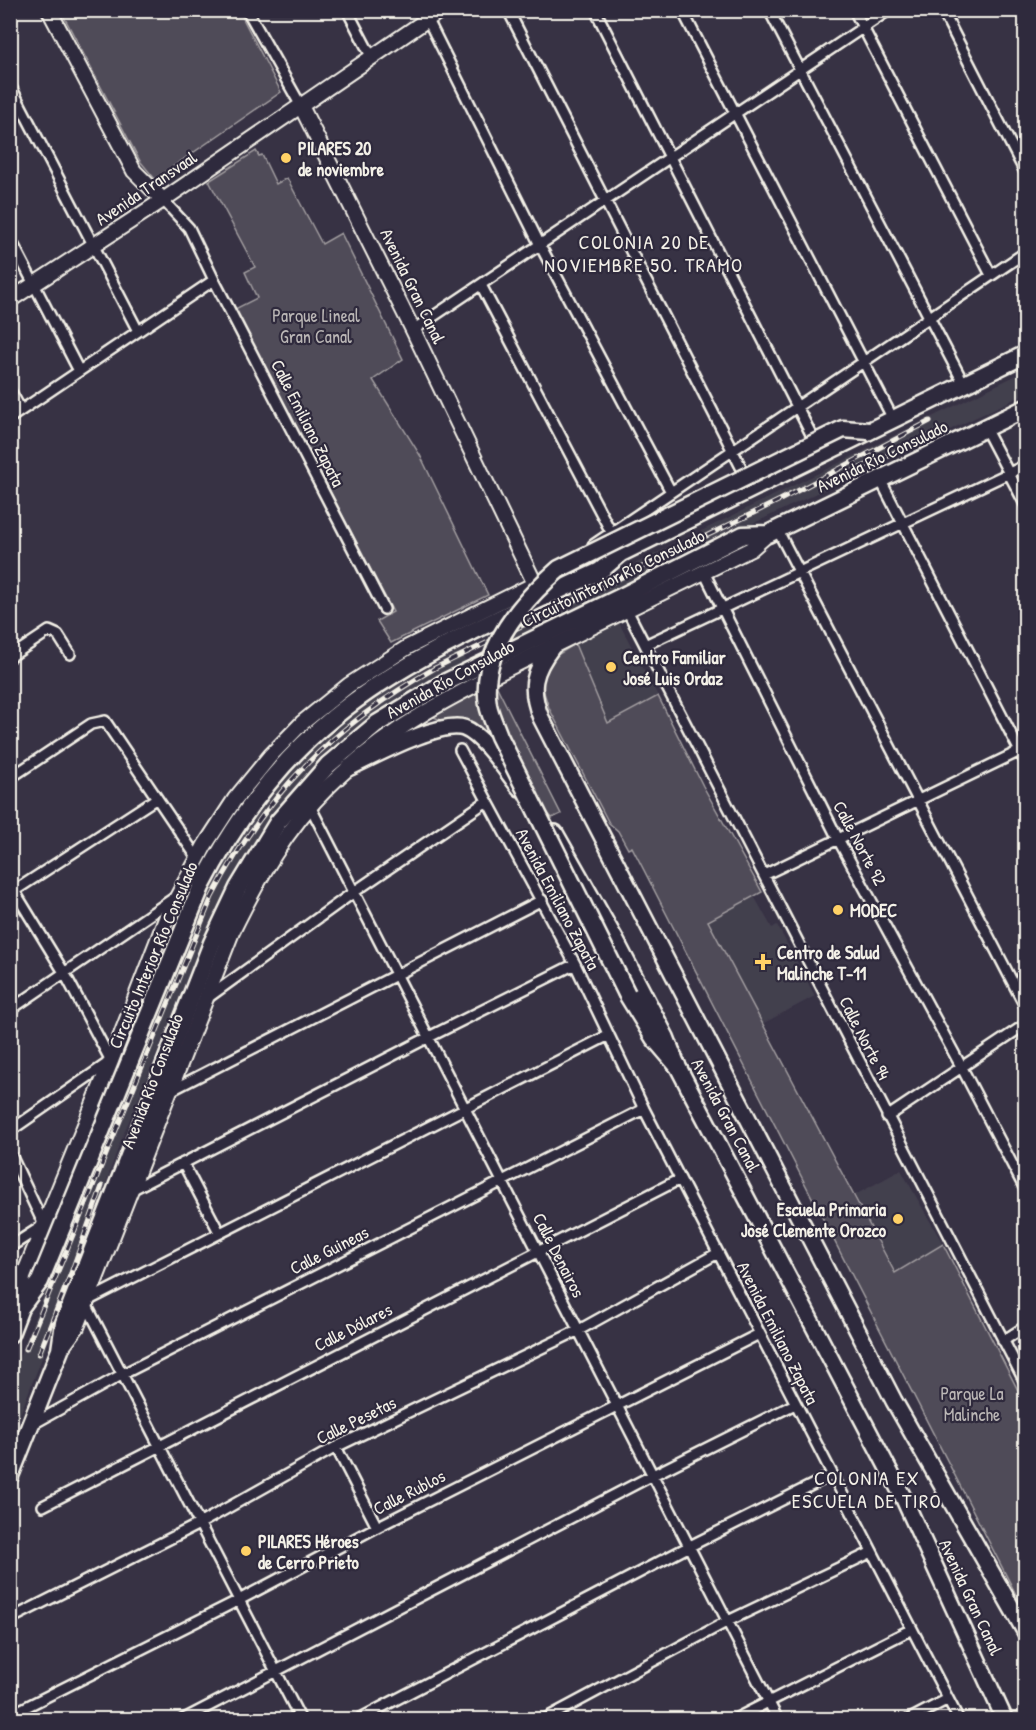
<svg xmlns="http://www.w3.org/2000/svg" width="1036" height="1730" font-family="'Patrick Hand',sans-serif">
<style>
.built{fill:#433f4e}
.green{fill:#504b59;stroke:#a29ea0;stroke-width:1.5}
.lines{fill:none;stroke-linecap:round;stroke-linejoin:round}
.street-casing{stroke:#f4f1e8;stroke-width:14}
.secondary-casing{stroke:#f4f1e8;stroke-width:18}
.primary-casing{stroke:#f4f1e8;stroke-width:20}
.highway-casing{stroke:#f4f1e8;stroke-width:21}
.street{stroke:#2f2a3d;stroke-width:9}
.secondary{stroke:#2f2a3d;stroke-width:14}
.primary{stroke:#2f2a3d;stroke-width:15}
.highway{stroke:#2f2a3d;stroke-width:16}
.rail-casing{stroke:#f4f1e8;stroke-width:5}
.rail{stroke:#2f2a3d;stroke-width:3;stroke-dasharray:9;stroke-linecap:butt}
.highway-bridge-casing{stroke:#f4f1e8;stroke-width:21;stroke-linecap:butt}
.highway-bridge{stroke:#2f2a3d;stroke-width:16}
.poi-dot{fill:#ffd166;stroke:#2f2a3d;stroke-width:2}
.labels{text-anchor:middle;dominant-baseline:central;stroke-width:4.5;stroke-linejoin:round;paint-order:stroke}
.poi-label{font-size:18px;font-weight:bold;fill:#f4f1e8;stroke:#2f2a3d;text-anchor:start}
.street-label{font-size:18px;fill:#f4f1e8;stroke:#2f2a3d}
.park-label{font-size:18px;fill:#bbb7b6;stroke:#2f2a3d}
.neighbourhood-label{font-size:20px;letter-spacing:1.5px;fill:#f4f1e8;stroke:#2f2a3d}
</style>
<rect width="100%" height="100%" fill="#373244"/>
<filter id="ink" filterUnits="userSpaceOnUse"><feTurbulence type="fractalNoise" baseFrequency=".0167" numOctaves="2"/><feDisplacementMap in="SourceGraphic" scale="12" xChannelSelector="R" yChannelSelector="G"/><feConvolveMatrix kernelMatrix="1 2 1 2 8 2 1 2 1" color-interpolation-filters="sRGB"/></filter>
<g filter="url(#ink)">
<path class="built" d="M 1025,371 L 1025,394 L 511,639 L 505,628 Z
M 618,621 L 658,696 L 608,723 L 574,654 L 575,644 Z
M 460,650 L 466,662 L 402,696 L 329,752 L 290,793 L 268,820 L 236,871 L 205,935 L 118,1148 L 79,1262 L 11,1438 L 11,1378 L 74,1217 L 207,892 L 218,873 L 241,835 L 269,796 L 299,763 L 327,735 L 381,694 Z
M 754,896 L 772,928 L 777,925 L 815,996 L 762,1024 L 708,921 Z
M 901,1170 L 943,1244 L 895,1273 L 855,1195 Z"/>
<path class="green" d="M 61,11 L 239,11 L 281,92 L 155,179 L 140,161 Z
M 256,151 L 259,156 L 262,155 L 276,184 L 287,178 L 322,244 L 341,233 L 403,359 L 373,380 L 420,455 L 488,595 L 391,643 L 377,621 L 393,612 L 235,309 L 257,298 L 245,272 L 255,267 L 209,181 Z
M 575,644 L 608,723 L 658,696 L 703,786 L 762,892 L 708,921 L 895,1273 L 943,1244 L 1025,1404 L 1025,1612 L 632,847 L 628,849 L 618,831 L 609,823 L 549,708 L 536,668 Z
M 495,683 L 561,814 L 552,818 L 479,731 L 457,720 L 441,720 L 431,716 Z"/>
<g class="lines">
<defs>
<path id="street" d="M 247,10 L 301,106
M 347,10 L 372,58
M 423,10 L 540,245 L 671,492
M 508,10 L 744,473
M 595,10 L 813,438
M 682,10 L 893,419
M 769,10 L 964,384
M 854,10 L 991,275
M 942,10 L 1026,174
M 10,85 L 138,331
M 163,200 L 189,228 L 214,280 L 384,609
M 10,238 L 79,371
M 481,285 L 611,532
M 413,330 L 889,10
M 10,390 L 21,410
M 10,418 L 214,280
M 985,428 L 1026,506
M 880,479 L 1026,763
M 777,529 L 1026,1008
M 593,545 L 1026,252
M 704,572 L 838,839 L 962,1068 L 1026,1191
M 627,610 L 1026,1384
M 645,645 L 1026,465
M 10,657 L 49,631 L 58,635 L 70,654
M 460,750 L 575,964 L 644,1109 L 959,1720
M 10,778 L 91,724 L 105,721 L 198,859
M 310,806 L 778,1720
M 764,875 L 1026,748
M 10,884 L 65,974 L 111,1061 L 10,1131
M 11,893 L 157,798
M 206,999 L 354,892 L 487,801
M 10,1010 L 174,898
M 168,1092 L 542,900
M 887,1117 L 1026,1024
M 10,1153 L 44,1225 L 10,1247
M 183,1163 L 219,1232
M 131,1190 L 429,1037 L 575,964
M 87,1301 L 609,1035
M 86,1304 L 301,1720
M 1003,1341 L 1026,1326
M 33,1424 L 123,1374 L 644,1109
M 336,1447 L 377,1527
M 43,1506 L 680,1179
M 10,1619 L 199,1524 L 336,1447 L 579,1330 L 718,1253
M 10,1715 L 239,1600 L 377,1527 L 759,1334
M 182,1720 L 653,1475 L 795,1404
M 357,1720 L 688,1547 L 832,1475
M 543,1720 L 728,1621 L 872,1552
M 733,1720 L 912,1629
M 908,1720 L 948,1699"/>
<path id="secondary" d="M 49,10 L 134,171 L 163,200
M 301,106 L 413,330 L 535,584
M 10,300 L 163,200 L 441,10
M 20,1308 L 23,1277 L 111,1061 L 167,916 L 205,845 L 235,799 L 271,755 L 302,723 L 349,685 L 408,647 L 545,579
M 60,1350 L 77,1327 L 232,932 C 258,879 286,828 329,786 C 396,720 472,686 555,645 C 620,613 685,581 751,549 L 768,534"/>
<path id="primary" d="M 552,647 C 533,672 529,688 541,718 L 894,1401 L 1026,1633
M 348,768 C 372,757 440,720 464,728 C 483,735 507,772 520,788
M 555,833 L 615,939 L 666,1037 L 677,1065 L 903,1497 L 1005,1720"/>
<path id="highway" d="M 627,994 L 654,1038 L 677,1065
M 10,1334 L 20,1308 L 40,1281 L 201,887 C 234,823 277,763 334,717 C 409,655 512,613 600,571 L 621,553 L 1026,354
M 10,1476 L 60,1350 L 64,1323 L 212,943 L 238,888 L 278,822 L 328,765 L 378,723 L 444,683 L 621,597 L 743,535 L 768,534 L 1026,408"/>
</defs>
<use href="#street" class="street-casing"/>
<use href="#secondary" class="secondary-casing"/>
<use href="#primary" class="primary-casing"/>
<use href="#highway" class="highway-casing"/>
<use href="#street" class="street"/>
<use href="#secondary" class="secondary"/>
<use href="#primary" class="primary"/>
<use href="#highway" class="highway"/>
<defs>
<path id="rail" d="M 830,482 L 936,433
M 26,1349 L 212,897 C 266,793 333,726 435,668 L 780,500 L 930,421
M 39,1354 L 71,1273 L 102,1186"/>
</defs>
<use href="#rail" class="rail-casing"/>
<use href="#rail" class="rail"/>
<defs>
<path id="highway-bridge" d="M 627,994 L 499,736 C 495,725 490,715 488,705 C 479,650 521,602 559,569 L 843,429 L 869,431"/>
</defs>
<use href="#highway-bridge" class="highway-bridge-casing"/>
<use href="#highway-bridge" class="highway-bridge"/>
</g>
</g>
<g class="poi-dot">
<circle cx="286" cy="158" r="6"/>
<circle cx="611" cy="667" r="6"/>
<circle cx="838" cy="910" r="6"/>
<path d="M760 953h6v6h6v6h-6v6h-6v-6h-6v-6h6z"/>
<circle cx="898" cy="1219" r="6"/>
<circle cx="246" cy="1551" r="6"/>
</g>
<g class="labels">
<g class="poi-label">
<text x="298" y="148">PILARES 20<tspan x="298" dy="21">de noviembre</tspan></text>
<text x="623" y="657">Centro Familiar<tspan x="623" dy="21">José Luis Ordaz</tspan></text>
<text x="850" y="910">MODEC</text>
<text x="777" y="952">Centro de Salud<tspan x="777" dy="21">Malinche T-11</tspan></text>
<text x="886" y="1209" text-anchor="end">Escuela Primaria<tspan x="886" dy="21">José Clemente Orozco</tspan></text>
<text x="258" y="1541">PILARES Héroes<tspan x="258" dy="21">de Cerro Prieto</tspan></text>
</g>
<g class="street-label">
<text transform="translate(146 188) rotate(-34)">Avenida Transvaal</text>
<text transform="translate(413 286) rotate(64)">Avenida Gran Canal</text>
<text transform="translate(308 423) rotate(63)">Calle Emiliano Zapata</text>
<text transform="translate(882 456) rotate(-26)">Avenida Río Consulado</text>
<text transform="translate(613 578) rotate(-26)">Circuito Interior Río Consulado</text>
<text transform="translate(450 679) rotate(-29)">Avenida Río Consulado</text>
<text transform="translate(860 843) rotate(62)">Calle Norte 92</text>
<text transform="translate(558 899) rotate(62)">Avenida Emiliano Zapata</text>
<text transform="translate(153 955) rotate(-67)">Circuito Interior Río Consulado</text>
<text transform="translate(865 1038) rotate(63)">Calle Norte 94</text>
<text transform="translate(152 1081) rotate(-69)">Avenida Río Consulado</text>
<text transform="translate(726 1115) rotate(62)">Avenida Gran Canal</text>
<text transform="translate(329 1250) rotate(-27)">Calle Guineas</text>
<text transform="translate(559 1255) rotate(63)">Calle Denairos</text>
<text transform="translate(353 1327) rotate(-27)">Calle Dólares</text>
<text transform="translate(778 1333) rotate(63)">Avenida Emiliano Zapata</text>
<text transform="translate(356 1420) rotate(-26)">Calle Pesetas</text>
<text transform="translate(409 1492) rotate(-27)">Calle Rublos</text>
<text transform="translate(971 1597) rotate(65)">Avenida Gran Canal</text>
</g>
<g class="park-label">
<text x="316" y="315">Parque Lineal<tspan x="316" dy="21">Gran Canal</tspan></text>
<text x="972" y="1393">Parque La<tspan x="972" dy="21">Malinche</tspan></text>
</g>
<g class="neighbourhood-label">
<text x="644" y="241">COLONIA 20 DE<tspan x="644" dy="23">NOVIEMBRE 5O. TRAMO</tspan></text>
<text x="867" y="1477">COLONIA EX<tspan x="867" dy="23">ESCUELA DE TIRO</tspan></text>
</g>
</g>
<rect width="1036" height="1730" fill="none" stroke="#2f2a3d" stroke-width="36"/>
<rect x="18" y="18" width="1000" height="1694" fill="none" stroke="#f4f1e8" stroke-width="2" filter="url(#ink)"/>
</svg>
